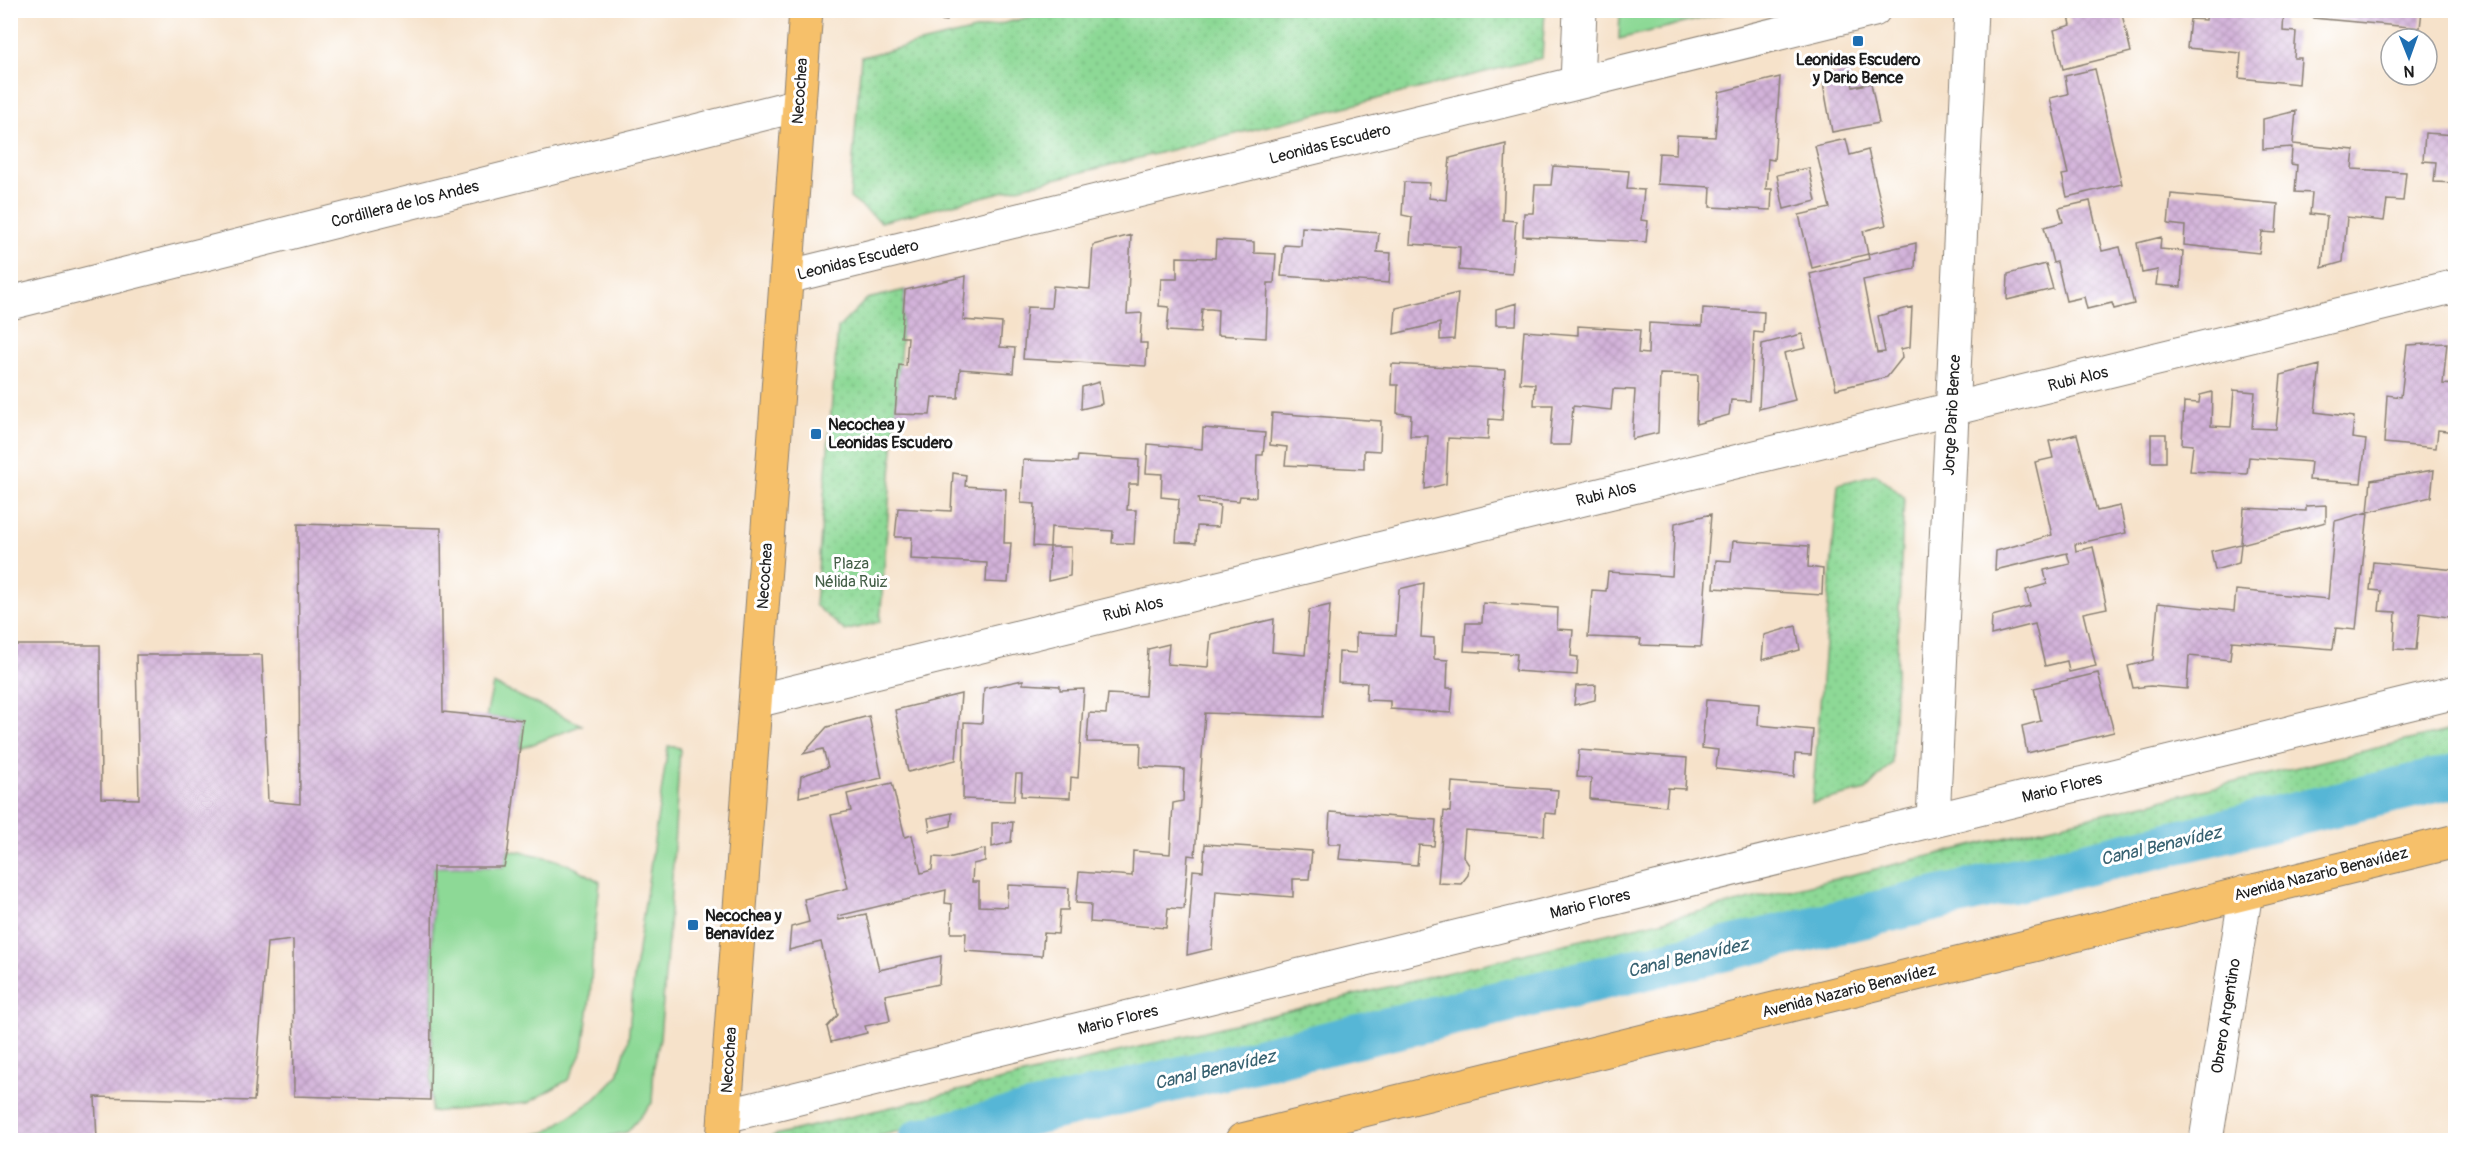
<svg xmlns="http://www.w3.org/2000/svg" width="2466" height="1151" font-family="Pangolin,sans-serif">
<style>
.grass{fill:#8dd996;stroke:#547a59;stroke-width:1.5}
.park{fill:url(#park-dots);stroke:#547a59;stroke-width:1.5}
.lines{fill:none;stroke-linecap:round;stroke-linejoin:round}
.canal{stroke:#57b6d6;stroke-width:44}
.building{fill:url(#building-cross-hatch)}
.minor-casing{stroke:#897f73;stroke-width:35}
.major-casing{stroke:#897f73;stroke-width:35}
.minor{stroke:#fff;stroke-width:33}
.major{stroke:#f6c06b;stroke-width:33}
.poi-dot{fill:#1f6fb2;stroke:#fff;stroke-width:2}
.labels{text-anchor:middle;dominant-baseline:central;stroke-width:6;stroke-linejoin:round;paint-order:stroke}
.poi-label{font-size:16px;font-weight:bold;fill:#1c1c1c;stroke:#fff;text-anchor:start}
.street-label{font-size:16px;fill:#1c1c1c;stroke:#fff}
.park-label{font-size:16px;fill:#445e47;stroke:#fff}
.water-label{font-size:18px;font-style:italic;fill:#376170;stroke:#fff}
</style>
<defs>
<pattern id="park-dots" width="8" height="8" patternUnits="userSpaceOnUse" patternTransform="scale(1.5)"><rect width="8" height="8" fill="#8dd996"/><path d="M2 2h.1M6 6h.1" fill="none" stroke="#79ba81" stroke-width="1.8" stroke-linecap="round"/></pattern>
<pattern id="building-cross-hatch" width="8" height="8" patternUnits="userSpaceOnUse" patternTransform="scale(1.5)"><rect width="8" height="8" fill="#d3b3da"/><path d="M0 0l8 8M0 8l8-8" fill="none" stroke="#b599ba"/></pattern>
</defs>
<rect width="100%" height="100%" fill="#fff"/>
<filter id="ink" filterUnits="userSpaceOnUse"><feTurbulence type="fractalNoise" baseFrequency=".0167" numOctaves="2"/><feDisplacementMap in="SourceGraphic" scale="12" xChannelSelector="R" yChannelSelector="G"/><feConvolveMatrix kernelMatrix="1 2 1 2 8 2 1 2 1" color-interpolation-filters="sRGB"/></filter>
<filter id="wash" filterUnits="userSpaceOnUse"><feTurbulence type="fractalNoise" baseFrequency=".008" numOctaves="4" result="noise"/><feDisplacementMap in="SourceGraphic" scale="24" xChannelSelector="R" yChannelSelector="G"/><feGaussianBlur stdDeviation="1.35" result="paint"/><feColorMatrix in="noise" values="0 0 0 0 0 0 0 0 0 0 0 0 0 0 0 0 0 1.4 0 .05"/><feComposite in="paint" operator="in"/></filter>
<g filter="url(#wash)">
<rect width="100%" height="100%" fill="#f6e2ca"/>
<path class="grass" d="M 1620,11 L 1620,10 L 1733,11 L 1619,39 Z
M 493,684 L 582,725 L 520,749 L 523,720 L 486,717 Z
M 668,746 L 680,748 L 669,927 L 660,1038 L 654,1066 L 652,1103 L 627,1132 L 592,1140 L 510,1140 L 546,1132 L 595,1099 L 618,1075 L 628,1041 L 634,977 Z
M 508,850 C 548,856 566,860 600,882 L 593,948 L 590,998 L 583,1050 L 568,1080 L 528,1103 L 431,1112 L 433,867 L 504,867 Z"/>
<path class="park" d="M 1059,10 L 1545,11 L 1542,58 L 881,222 L 850,198 L 861,57 Z
M 905,290 L 880,622 L 845,631 L 815,605 L 838,328 L 867,299 Z
M 1876,474 L 1904,497 L 1892,763 L 1866,790 L 1812,803 L 1838,484 Z
M 2455,729 L 2455,758 L 862,1140 L 764,1140 L 775,1135 Z"/>
<g class="lines">
<path class="canal" d="M 920,1140 L 2456,776"/>
</g>
<g id="blocks">
<path class="building" d="M 915,10 L 949,10 L 947,21 L 914,17 Z
M 2071,10 L 2121,10 L 2131,52 L 2063,69 L 2054,30 L 2071,25 L 2068,11 Z
M 2207,10 L 2284,10 L 2283,31 L 2296,32 L 2294,58 L 2301,58 L 2299,84 L 2239,78 L 2241,53 L 2187,48 L 2190,19 L 2206,20 Z
M 2314,10 L 2422,10 L 2420,28 L 2313,18 Z
M 2095,69 L 2122,184 L 2067,197 L 2062,175 L 2068,174 L 2050,98 L 2068,94 L 2065,76 Z
M 1849,72 L 1853,87 L 1871,83 L 1879,123 L 1832,132 L 1822,77 Z
M 1780,77 L 1774,160 L 1768,159 L 1766,189 L 1772,189 L 1771,210 L 1710,207 L 1711,187 L 1657,184 L 1659,153 L 1676,154 L 1677,135 L 1715,137 L 1719,92 Z
M 2296,111 L 2293,144 L 2354,150 L 2352,169 L 2406,172 L 2403,201 L 2387,200 L 2384,221 L 2347,217 L 2343,262 L 2322,268 L 2327,216 L 2310,214 L 2312,193 L 2295,192 L 2297,165 L 2291,164 L 2292,147 L 2263,149 L 2263,119 Z
M 2425,133 L 2456,135 L 2456,183 L 2434,182 L 2436,162 L 2423,161 Z
M 1846,139 L 1850,155 L 1868,150 L 1886,225 L 1863,231 L 1868,254 L 1812,268 L 1799,215 L 1830,208 L 1815,146 Z
M 1506,144 L 1503,220 L 1516,221 L 1512,274 L 1459,270 L 1460,247 L 1410,244 L 1412,217 L 1402,215 L 1404,182 L 1430,183 L 1429,198 L 1446,200 L 1450,158 Z
M 1553,166 L 1629,171 L 1627,189 L 1644,190 L 1641,220 L 1648,221 L 1646,242 L 1523,236 L 1524,213 L 1533,213 L 1535,185 L 1551,185 Z
M 1809,168 L 1816,201 L 1784,209 L 1777,175 Z
M 2171,194 L 2278,204 L 2276,233 L 2262,232 L 2259,253 L 2184,245 L 2185,226 L 2168,224 Z
M 2090,201 L 2102,251 L 2120,247 L 2134,304 L 2114,309 L 2112,303 L 2087,309 L 2084,297 L 2066,301 L 2057,262 L 2053,263 L 2044,227 L 2063,222 L 2059,208 Z
M 1302,227 L 1379,233 L 1377,252 L 1391,253 L 1389,283 L 1281,276 L 1284,245 L 1301,246 Z
M 1131,235 L 1127,314 L 1142,313 L 1140,343 L 1147,343 L 1146,366 L 1023,359 L 1027,307 L 1051,308 L 1053,286 L 1090,289 L 1093,245 Z
M 2161,237 L 2160,249 L 2183,251 L 2181,287 L 2156,285 L 2158,270 L 2142,273 L 2137,243 Z
M 1216,240 L 1254,242 L 1254,253 L 1276,254 L 1274,283 L 1268,283 L 1266,338 L 1217,335 L 1218,310 L 1211,309 L 1202,309 L 1200,333 L 1167,331 L 1169,307 L 1159,306 L 1161,279 L 1177,279 L 1177,257 L 1215,258 Z
M 1916,243 L 1915,269 L 1863,280 L 1877,353 L 1885,352 L 1878,316 L 1912,307 L 1910,347 L 1901,349 L 1902,358 L 1887,377 L 1836,389 L 1810,274 L 1869,259 L 1868,254 Z
M 2046,264 L 2053,289 L 2007,300 L 2008,274 Z
M 966,276 L 963,320 L 1002,323 L 1000,347 L 1015,348 L 1013,373 L 960,369 L 958,398 L 932,397 L 930,415 L 895,414 L 899,365 L 906,366 L 908,337 L 901,337 L 905,290 Z
M 1458,293 L 1454,339 L 1440,340 L 1440,323 L 1394,334 L 1396,308 Z
M 1517,303 L 1516,325 L 1496,325 L 1496,309 Z
M 1703,308 L 1764,312 L 1763,333 L 1754,332 L 1750,401 L 1731,400 L 1729,415 L 1696,424 L 1698,375 L 1660,374 L 1658,433 L 1632,439 L 1635,390 L 1613,389 L 1611,410 L 1573,406 L 1570,445 L 1550,445 L 1553,405 L 1534,405 L 1535,384 L 1520,383 L 1524,331 L 1578,335 L 1578,326 L 1640,330 L 1638,353 L 1648,354 L 1649,323 L 1702,326 Z
M 1802,334 L 1806,348 L 1784,353 L 1795,400 L 1759,409 L 1762,344 Z
M 2447,343 L 2443,384 L 2456,385 L 2456,432 L 2438,430 L 2436,448 L 2384,443 L 2387,395 L 2401,397 L 2407,345 Z
M 1392,364 L 1505,370 L 1502,420 L 1489,419 L 1488,440 L 1448,438 L 1446,484 L 1425,489 L 1428,436 L 1410,436 L 1411,415 L 1397,413 L 1398,385 L 1391,385 Z
M 2320,365 L 2315,412 L 2354,417 L 2352,438 L 2366,440 L 2361,483 L 2309,480 L 2311,462 L 2249,457 L 2247,474 L 2190,471 L 2193,445 L 2182,444 L 2184,402 L 2199,403 L 2200,395 L 2212,392 L 2211,426 L 2231,427 L 2234,390 L 2255,392 L 2252,428 L 2276,429 L 2281,375 Z
M 1099,382 L 1102,404 L 1081,409 L 1082,387 Z
M 1272,413 L 1381,421 L 1380,451 L 1364,450 L 1364,469 L 1285,465 L 1287,447 L 1270,445 Z
M 1203,428 L 1265,433 L 1263,455 L 1257,455 L 1256,497 L 1240,496 L 1239,501 L 1198,498 L 1199,503 L 1220,505 L 1218,527 L 1197,526 L 1196,543 L 1176,542 L 1179,499 L 1161,497 L 1162,474 L 1146,473 L 1148,444 L 1202,449 Z
M 2077,434 L 2097,511 L 2120,506 L 2126,533 L 2075,544 L 2076,551 L 2093,547 L 2107,608 L 2083,613 L 2096,666 L 2069,672 L 2067,661 L 2045,666 L 2035,624 L 1991,635 L 1992,616 L 2030,606 L 2026,590 L 2047,584 L 2044,570 L 2070,564 L 2067,553 L 1995,570 L 1996,551 L 2052,535 L 2035,462 L 2053,458 L 2049,441 Z
M 2151,434 L 2166,434 L 2166,462 L 2151,462 Z
M 1078,456 L 1139,460 L 1138,484 L 1129,484 L 1127,510 L 1136,510 L 1134,544 L 1112,543 L 1113,531 L 1051,527 L 1050,547 L 1033,546 L 1035,504 L 1021,503 L 1023,460 L 1077,462 Z
M 2434,470 L 2431,497 L 2368,512 L 2371,480 Z
M 953,473 L 966,475 L 965,486 L 1006,489 L 1004,543 L 1011,543 L 1008,583 L 986,582 L 987,563 L 911,559 L 912,537 L 895,537 L 898,508 L 951,511 Z
M 2326,505 L 2326,522 L 2241,544 L 2239,563 L 2215,570 L 2211,551 L 2241,544 L 2244,508 L 2306,511 L 2306,506 Z
M 2368,512 L 2356,630 L 2336,628 L 2333,649 L 2232,641 L 2230,660 L 2189,656 L 2187,689 L 2150,686 L 2133,688 L 2128,666 L 2153,660 L 2158,603 L 2234,611 L 2236,590 L 2328,599 L 2335,521 Z
M 1711,514 L 1701,647 L 1640,645 L 1641,639 L 1588,637 L 1592,590 L 1606,591 L 1608,572 L 1672,576 L 1675,523 Z
M 298,524 L 441,528 L 443,712 L 523,720 L 508,850 L 504,867 L 433,867 L 430,1100 L 294,1096 L 293,940 L 267,943 L 254,1101 L 95,1097 L 97,1140 L 10,1140 L 10,645 L 100,645 L 101,798 L 139,799 L 136,655 L 262,655 L 268,801 L 300,804 Z
M 1733,541 L 1809,546 L 1808,567 L 1823,569 L 1822,595 L 1714,588 L 1716,560 L 1731,561 Z
M 1050,547 L 1071,547 L 1070,576 L 1048,581 Z
M 2373,562 L 2456,570 L 2455,618 L 2420,613 L 2416,650 L 2394,649 L 2396,612 L 2379,611 L 2381,591 L 2370,590 Z
M 1424,583 L 1421,637 L 1434,638 L 1434,659 L 1448,660 L 1447,688 L 1453,688 L 1451,713 L 1390,709 L 1390,701 L 1366,700 L 1367,683 L 1338,682 L 1339,652 L 1356,653 L 1356,633 L 1396,635 L 1399,589 Z
M 1483,603 L 1558,608 L 1557,629 L 1573,630 L 1571,656 L 1578,657 L 1577,675 L 1515,671 L 1517,654 L 1464,651 L 1466,623 L 1482,623 Z
M 1330,605 L 1322,717 L 1205,713 L 1195,856 L 1188,855 L 1184,909 L 1168,908 L 1166,928 L 1090,922 L 1091,904 L 1076,903 L 1079,872 L 1132,876 L 1133,851 L 1170,854 L 1173,803 L 1183,801 L 1184,769 L 1140,767 L 1141,743 L 1087,742 L 1089,713 L 1106,714 L 1108,694 L 1145,696 L 1148,649 L 1169,644 L 1167,664 L 1208,667 L 1211,634 L 1274,619 L 1272,652 L 1305,655 L 1309,610 Z
M 1796,626 L 1800,650 L 1762,660 L 1764,635 Z
M 2098,673 L 2114,732 L 2027,753 L 2022,726 L 2041,721 L 2034,688 Z
M 1023,680 L 1023,684 L 1060,686 L 1060,690 L 1084,689 L 1078,778 L 1071,777 L 1070,798 L 1021,796 L 1022,774 L 1016,774 L 1014,801 L 963,799 L 964,722 L 982,723 L 984,688 Z
M 1596,685 L 1595,700 L 1574,705 L 1576,686 Z
M 961,694 L 956,760 L 908,772 L 895,710 Z
M 1706,700 L 1759,704 L 1758,725 L 1813,730 L 1811,755 L 1795,754 L 1794,777 L 1716,769 L 1718,750 L 1702,748 Z
M 869,716 L 882,778 L 799,797 L 801,776 L 828,767 L 823,749 L 803,754 L 827,727 Z
M 1579,750 L 1687,758 L 1685,789 L 1668,788 L 1666,806 L 1590,799 L 1591,778 L 1577,777 Z
M 1452,782 L 1558,790 L 1556,814 L 1545,813 L 1544,836 L 1465,830 L 1463,856 L 1469,865 L 1468,875 L 1461,884 L 1438,883 L 1444,811 L 1450,812 Z
M 892,783 L 905,837 L 912,835 L 921,873 L 932,870 L 933,857 L 948,858 L 985,849 L 985,861 L 973,864 L 972,882 L 979,882 L 979,906 L 1007,907 L 1008,885 L 1069,888 L 1068,910 L 1060,910 L 1058,934 L 1044,933 L 1042,956 L 965,951 L 966,933 L 951,933 L 952,904 L 945,903 L 946,890 L 838,916 L 839,920 L 866,914 L 879,970 L 941,956 L 939,984 L 885,995 L 890,1021 L 865,1026 L 867,1033 L 831,1042 L 827,1027 L 838,1015 L 821,942 L 789,950 L 791,927 L 809,922 L 804,899 L 848,888 L 831,815 L 851,811 L 847,794 Z
M 1330,812 L 1436,820 L 1434,846 L 1419,845 L 1417,865 L 1339,859 L 1341,844 L 1328,844 Z
M 952,813 L 951,826 L 930,831 L 928,818 Z
M 1013,822 L 1011,842 L 992,847 L 992,823 Z
M 1205,844 L 1312,851 L 1309,879 L 1293,879 L 1293,897 L 1216,891 L 1212,949 L 1187,955 L 1193,870 L 1203,871 Z"/>
</g>
</g>
<g filter="url(#ink)">
<use href="#blocks" fill-opacity="0" stroke="#897f73" stroke-width="1.5"/>
<g class="lines">
<defs>
<path id="minor" d="M 1577,83 L 1580,10
M 787,277 L 1874,10
M 10,303 L 799,105
M 756,701 L 2456,286
M 1933,820 L 1971,10
M 725,1116 L 2456,692
M 2206,1140 L 2246,892"/>
<path id="major" d="M 723,1140 L 806,10
M 1242,1140 L 2456,841"/>
</defs>
<use href="#minor" class="minor-casing"/>
<use href="#major" class="major-casing"/>
<use href="#minor" class="minor"/>
<use href="#major" class="major"/>
</g>
</g>
<g class="poi-dot">
<rect x="1852" y="35" width="12" height="12" rx="3"/>
<rect x="810" y="428" width="12" height="12" rx="3"/>
<rect x="687" y="919" width="12" height="12" rx="3"/>
</g>
<g class="labels">
<g class="poi-label">
<text x="1858" y="60" text-anchor="middle">Leonidas Escudero<tspan x="1858" dy="18">y Dario Bence</tspan></text>
<text x="828" y="425">Necochea y<tspan x="828" dy="18">Leonidas Escudero</tspan></text>
<text x="705" y="916">Necochea y<tspan x="705" dy="18">Benavídez</tspan></text>
</g>
<g class="street-label">
<text transform="translate(800 91) rotate(-86)">Necochea</text>
<text transform="translate(1330 144) rotate(-14)">Leonidas Escudero</text>
<text transform="translate(405 204) rotate(-14)">Cordillera de los Andes</text>
<text transform="translate(858 260) rotate(-14)">Leonidas Escudero</text>
<text transform="translate(2078 379) rotate(-14)">Rubi Alos</text>
<text transform="translate(1952 415) rotate(-87)">Jorge Dario Bence</text>
<text transform="translate(1606 494) rotate(-14)">Rubi Alos</text>
<text transform="translate(765 576) rotate(-86)">Necochea</text>
<text transform="translate(1133 609) rotate(-14)">Rubi Alos</text>
<text transform="translate(2062 788) rotate(-14)">Mario Flores</text>
<text transform="translate(2321 874) rotate(-14)">Avenida Nazario Benavídez</text>
<text transform="translate(1590 904) rotate(-14)">Mario Flores</text>
<text transform="translate(1849 991) rotate(-14)">Avenida Nazario Benavídez</text>
<text transform="translate(2226 1016) rotate(-81)">Obrero Argentino</text>
<text transform="translate(1118 1020) rotate(-14)">Mario Flores</text>
<text transform="translate(729 1060) rotate(-86)">Necochea</text>
</g>
<g class="park-label">
<text x="851" y="564">Plaza<tspan x="851" dy="18">Nélida Ruiz</tspan></text>
</g>
<g class="water-label">
<text transform="translate(2161 846) rotate(-13)">Canal Benavídez</text>
<text transform="translate(1688 958) rotate(-13)">Canal Benavídez</text>
<text transform="translate(1215 1070) rotate(-13)">Canal Benavídez</text>
</g>
</g>
<rect width="2466" height="1151" fill="none" stroke="#fff" stroke-width="36"/>
<g transform="translate(2409 57) rotate(179)"><circle r="28" fill="#ffffff" stroke="#a4a4a4" stroke-width="1.5"/>
<path d="M0-4.5L10 22L0 15L-10 22Z" fill="#1f6fb2"/>
<text y="-9" font-size="16" font-weight="bold" text-anchor="middle" fill="#1c1c1c">N</text>
</g>
</svg>
